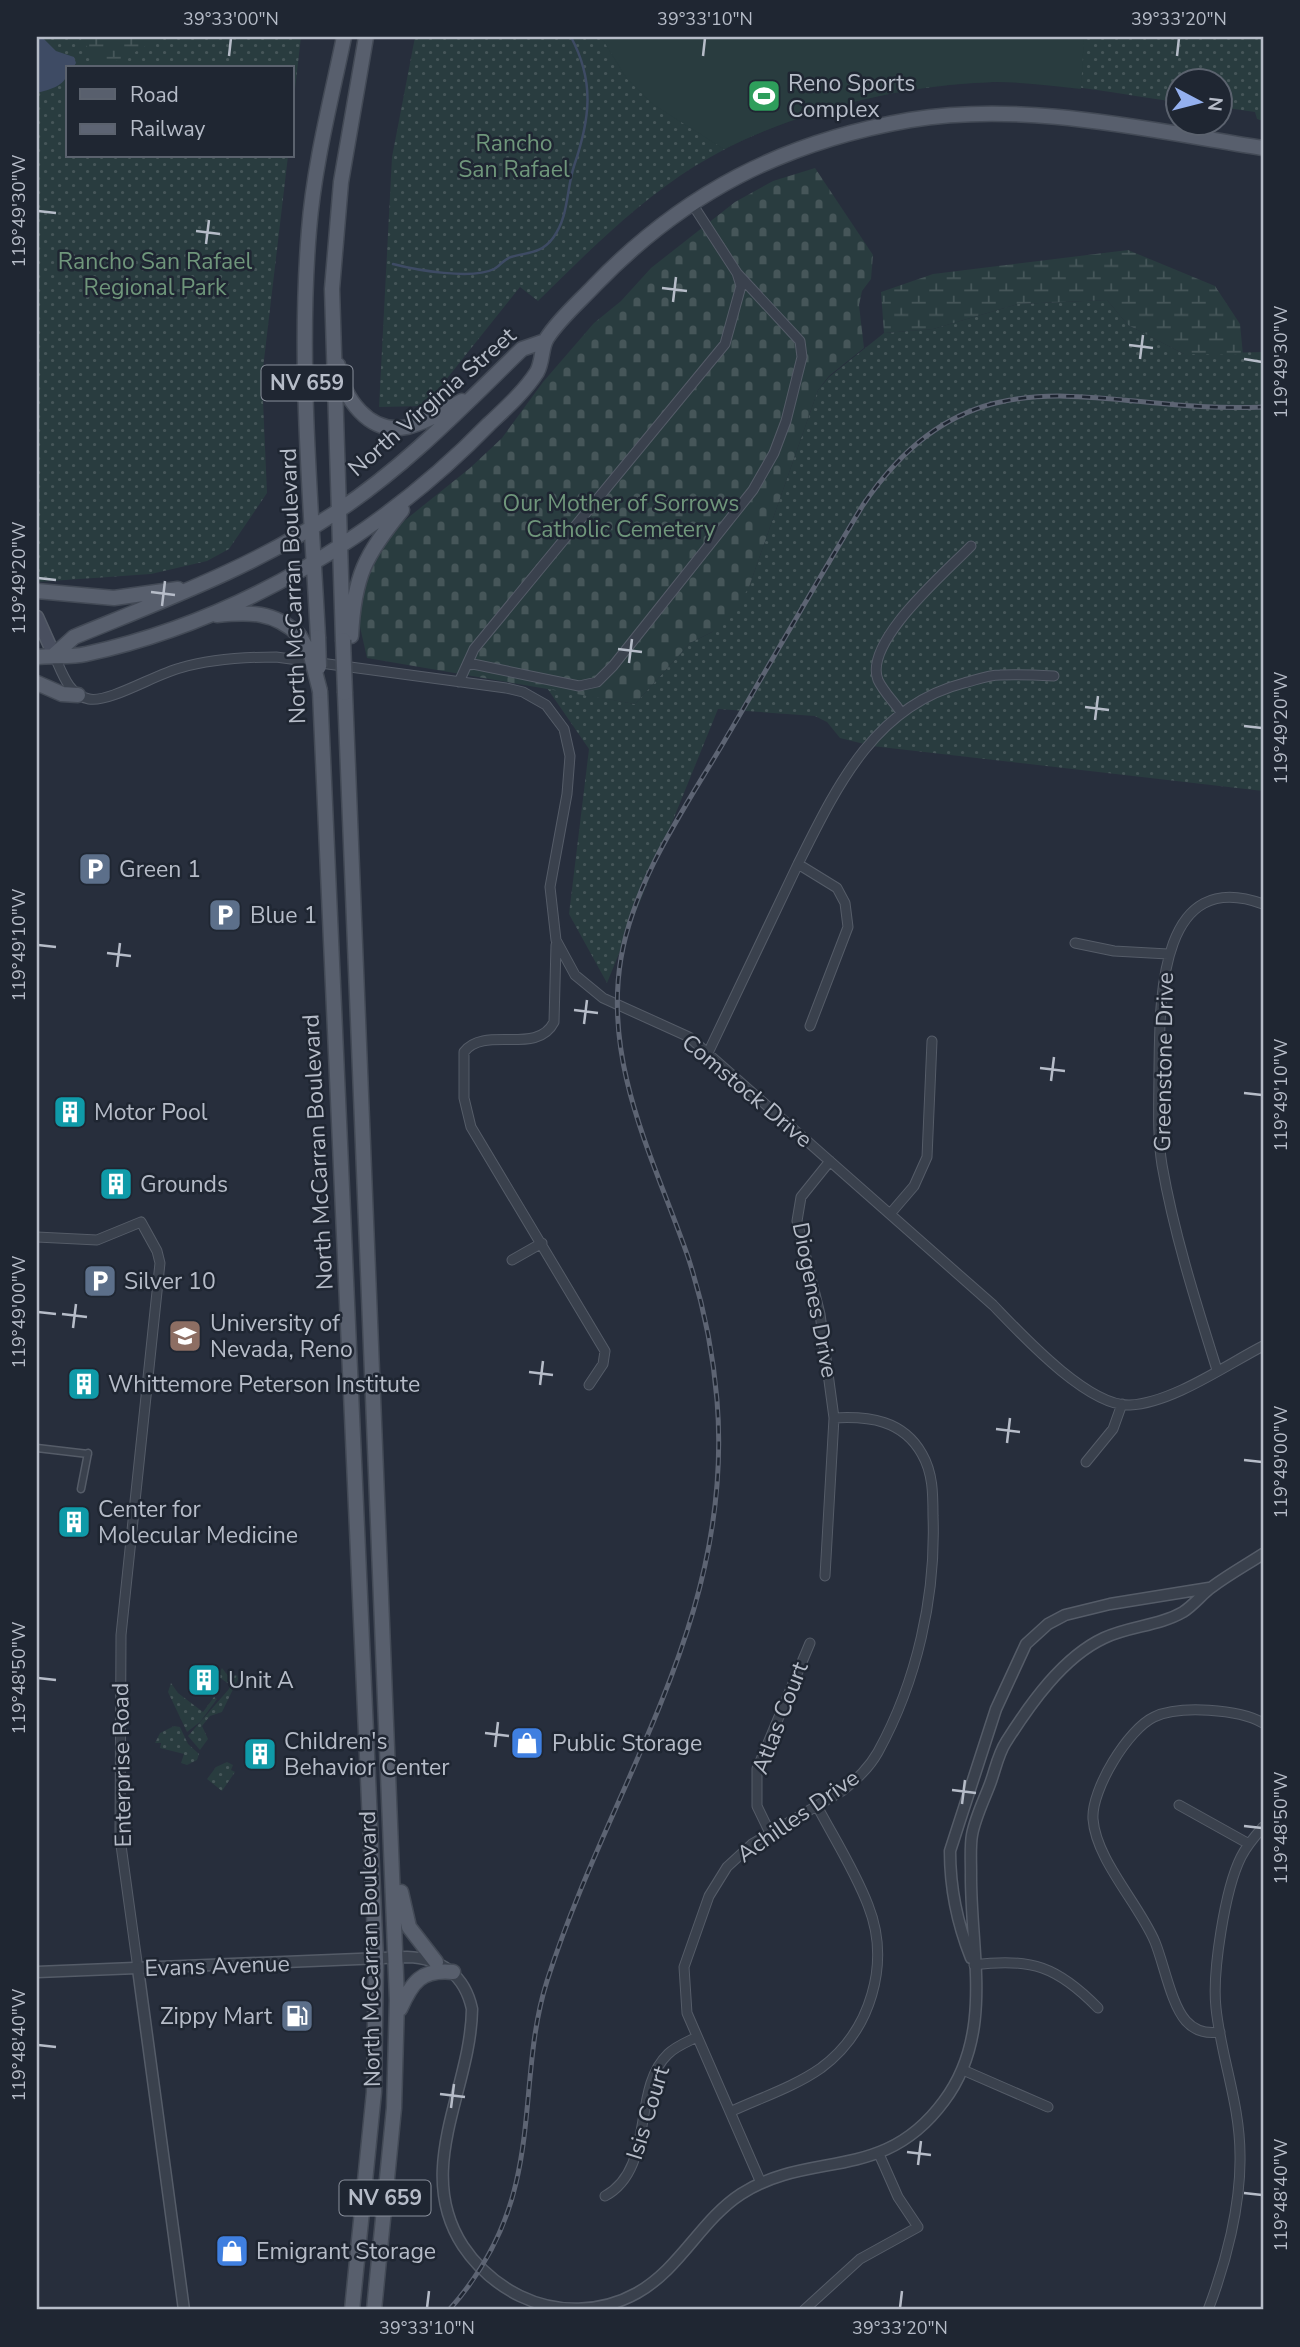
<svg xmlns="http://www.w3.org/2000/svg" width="1300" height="2347" font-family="'Nunito Sans',sans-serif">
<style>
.grass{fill:url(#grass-dots)}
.wetland{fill:url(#wetland-marsh)}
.cemetery{fill:url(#cemetery-stones)}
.garden{fill:#293c3f}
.water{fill:#3e4b64}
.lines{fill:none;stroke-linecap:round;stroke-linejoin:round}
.stream{stroke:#3e4b64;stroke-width:2.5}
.pedestrian-casing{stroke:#555c68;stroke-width:9}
.minor-casing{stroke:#555c68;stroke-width:11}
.tertiary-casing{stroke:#555c68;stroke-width:13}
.secondary-casing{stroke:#555c68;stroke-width:15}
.primary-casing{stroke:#434a56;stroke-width:17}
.pedestrian{stroke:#3a414d;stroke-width:6}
.minor{stroke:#3a414d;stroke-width:9}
.tertiary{stroke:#3a414d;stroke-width:10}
.secondary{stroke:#494f5f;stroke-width:12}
.primary{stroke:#585f6d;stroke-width:14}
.rail-casing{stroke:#5d6473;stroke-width:5}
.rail{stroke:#1f2632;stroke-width:2.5;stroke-dasharray:8;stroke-linecap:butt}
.primary-bridge-casing{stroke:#434a56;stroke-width:17;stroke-linecap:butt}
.primary-bridge{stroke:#585f6d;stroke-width:14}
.ticks{fill:none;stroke:#b6bcc8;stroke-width:2.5}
.labels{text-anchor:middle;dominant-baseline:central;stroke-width:5;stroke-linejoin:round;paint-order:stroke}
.shield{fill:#1f2632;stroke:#898f9b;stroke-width:2}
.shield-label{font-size:21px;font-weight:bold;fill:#b6bcc8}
.poi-label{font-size:23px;fill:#b6bcc8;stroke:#1f2632;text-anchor:start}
.park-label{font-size:23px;fill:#6f967b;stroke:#1f2632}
.street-label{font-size:23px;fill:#b6bcc8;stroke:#1f2632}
.neatline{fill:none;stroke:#b6bcc8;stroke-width:2.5}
.ticks-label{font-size:18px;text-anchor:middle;fill:#b6bcc8}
</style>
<defs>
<pattern id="grass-dots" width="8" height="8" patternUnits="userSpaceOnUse" patternTransform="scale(1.75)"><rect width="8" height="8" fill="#293c3f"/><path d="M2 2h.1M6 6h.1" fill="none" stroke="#465659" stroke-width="1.8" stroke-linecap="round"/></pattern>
<pattern id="wetland-marsh" width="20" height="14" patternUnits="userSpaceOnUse" patternTransform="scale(1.75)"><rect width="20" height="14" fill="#293c3f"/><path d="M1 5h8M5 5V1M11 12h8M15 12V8" fill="none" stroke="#465659"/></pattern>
<pattern id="cemetery-stones" width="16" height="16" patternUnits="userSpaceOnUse" patternTransform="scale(1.75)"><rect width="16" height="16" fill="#293c3f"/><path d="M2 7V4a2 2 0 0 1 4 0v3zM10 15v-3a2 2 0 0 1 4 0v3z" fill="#465659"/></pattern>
</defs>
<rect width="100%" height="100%" fill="#272e3c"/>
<path class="grass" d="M 37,37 L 301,37 L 292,115 L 292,68 L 68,68 L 68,156 L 288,156 L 262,377 L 267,493 L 229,549 L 207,561 L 151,574 L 37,582 Z
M 415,37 L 1263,37 L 1263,121 L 1257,119 L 1255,112 L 1220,107 L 1220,80 L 1178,80 L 1177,102 C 1117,94 1054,80 993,82 C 892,86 781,113 695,166 C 636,203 587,253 538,301 L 520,287 L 425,406 L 379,407 L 392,157 Z
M 1107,300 L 1128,325 L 1184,354 L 1263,352 L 1263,791 L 872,746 L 840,738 L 827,722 L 815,716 L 718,709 L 607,983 L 569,914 L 589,749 L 547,688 L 635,704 L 690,643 L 712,632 L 749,587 L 818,390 L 829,377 L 884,333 L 933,329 L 1018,304 Z
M 222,1668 L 229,1677 L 237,1675 L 238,1679 L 222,1712 L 210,1716 L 202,1726 L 208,1739 L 200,1750 L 188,1736 L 229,1689 L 229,1684 L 217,1676 Z
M 171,1683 L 178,1693 L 203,1712 L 214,1697 L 217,1699 L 200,1722 L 187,1732 L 168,1692 Z
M 174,1726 L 180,1727 L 188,1744 L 199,1754 L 197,1760 L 187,1765 L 181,1763 L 184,1754 L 160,1748 L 161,1743 L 155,1743 L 160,1733 Z
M 227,1762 L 233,1765 L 231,1770 L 235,1772 L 222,1791 L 207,1779 L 216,1767 Z"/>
<path class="wetland" d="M 79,37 L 156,37 L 143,48 L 104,67 Z
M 1128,250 L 1215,286 L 1240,324 L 1243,355 L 1184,354 L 1128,325 L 1107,300 L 1018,304 L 933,329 L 884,333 L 881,292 L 933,274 Z"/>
<path class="cemetery" d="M 815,168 L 873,255 L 871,279 L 862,291 L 859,305 L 864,348 L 829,376 L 818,390 L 749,587 L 737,607 L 712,632 L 690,643 L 635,704 L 367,658 L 358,618 L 359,599 L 374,559 L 389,533 L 470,468 L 502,438 L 543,382 L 594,323 L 621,301 L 651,268 L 735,202 L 773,181 Z"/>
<path class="garden" d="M 601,37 L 1084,37 L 1081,89 C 1052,86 1023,82 995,82 C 908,83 801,111 724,149 L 654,105 L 627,79 Z"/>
<path class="water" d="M 37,37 L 42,37 L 56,51 L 74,57 L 76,63 L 73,68 L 68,68 C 68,86 51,89 37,93 Z"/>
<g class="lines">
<path class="stream" d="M 393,264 C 416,270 472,280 494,269 C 500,266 504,259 511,257 C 528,252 541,254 553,238 C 569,216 566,191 574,166 C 590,119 595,82 571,37"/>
<defs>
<path id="pedestrian" d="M 37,1448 L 88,1454
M 81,1489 L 88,1453"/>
<path id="minor" d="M 54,655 C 62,672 68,695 89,699 C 109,703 156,674 180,668 C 211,659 243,657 276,657 L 506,688 L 523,692 L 546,705 L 564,729 L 570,756 L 567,794 L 550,887 L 556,940 L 575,975 L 603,998 L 689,1037 L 993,1305 C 1021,1334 1088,1407 1130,1405 C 1172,1403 1226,1365 1263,1346
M 468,663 L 579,686 L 597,682 L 613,666 L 753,490 L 774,453 L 786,421 L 802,357 L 800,341 L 737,273
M 459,682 L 474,649 L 725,344 L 741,286 L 737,273 L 691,202
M 900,711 C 894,702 883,691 878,680 C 863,642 946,572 971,546
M 798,864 C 836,788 874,706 964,683 C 976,680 988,675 1000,675 C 1018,674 1036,675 1054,676
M 1075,943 L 1114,951 L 1168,954
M 556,945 L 554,1022 C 537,1056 485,1025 464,1052 L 464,1098 L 471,1127 L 605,1351 L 603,1364 L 589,1385
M 708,1053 L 798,864 L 837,888 L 845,903 L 848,927 L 810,1026
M 890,1214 L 914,1186 L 927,1157 L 932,1041
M 37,1237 L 97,1240 L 141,1222 L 157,1251 L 160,1263 L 121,1635 L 120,1838 L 138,1969
M 512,1260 L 542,1243
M 1217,1370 C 1196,1303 1174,1234 1162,1165 C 1157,1134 1159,1101 1159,1069 C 1160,1005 1157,865 1263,904
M 1086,1462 L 1113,1429 L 1122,1404
M 825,1576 L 834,1418 L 820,1314 L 797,1221 L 801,1197 L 830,1161
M 1179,1805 L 1249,1844
M 770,1833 L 757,1806 L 757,1769 L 810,1643
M 974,1965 C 1031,1957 1058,1967 1098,2008
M 1220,2032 C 1207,2034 1195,2031 1186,2021 C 1171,2004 1164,1964 1155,1942 C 1139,1904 1096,1860 1093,1819 C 1091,1790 1128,1729 1154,1717 C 1179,1705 1239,1709 1263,1723
M 963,2070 L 1048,2107
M 730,2112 C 760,2098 794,2087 821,2068 C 871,2031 891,1963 868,1905 C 855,1871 834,1838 817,1806
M 761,2183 L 687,2013 L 684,1967 L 709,1896 L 727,1867 L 752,1844 L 842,1791 C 857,1779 869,1768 878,1752 C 917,1681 936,1596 933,1516 C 933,1494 933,1473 922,1454 C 903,1420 869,1416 834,1418
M 605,2196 C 656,2168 631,2089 668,2054 C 676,2046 687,2042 697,2037
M 804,2310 L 860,2259 L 918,2227 L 898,2197 L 879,2154
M 1208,2310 C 1226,2263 1241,2205 1240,2155 C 1240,2104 1221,2057 1216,2008 C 1212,1972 1225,1889 1241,1857 C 1247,1845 1255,1836 1263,1827"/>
<path id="tertiary" d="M 971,1958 C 957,1923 950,1889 950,1851 L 996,1709 L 1026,1644 L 1048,1624 L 1065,1615 L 1110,1604 L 1209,1588
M 138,1969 L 184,2310
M 37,1972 L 407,1957 C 442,1958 465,1976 472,2009 C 471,2090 413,2169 463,2246 C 477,2267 498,2285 520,2296 C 557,2314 601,2313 637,2293 C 680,2269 701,2220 741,2194 C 811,2149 883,2184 944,2101 C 995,2033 970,1951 971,1873 C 971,1861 970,1846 972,1835 C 975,1818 984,1800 990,1784 C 995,1771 998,1754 1006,1742 C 1030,1704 1063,1657 1104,1638 C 1129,1626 1159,1626 1183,1612 C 1194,1605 1202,1594 1212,1587 C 1228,1575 1246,1565 1263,1554"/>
<path id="secondary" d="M 37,617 L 54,655"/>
<path id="primary" d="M 338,365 C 343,398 369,435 407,427 C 427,422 445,410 462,401
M 37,591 L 114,598 L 178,589
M 217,615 C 249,612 274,611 299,635
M 351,636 C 354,576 365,555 402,510
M 318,637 C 311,502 298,364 309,230 C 314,165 331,100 344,37
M 343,640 L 332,289 L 341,182 L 366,37
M 54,655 L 74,637 C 164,600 256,566 338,511 C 407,465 463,406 522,349 L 545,341
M 37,657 C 53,655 70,658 86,654 C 238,621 381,535 489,424 C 505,409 525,391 537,372 C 543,361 541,347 547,338 C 559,319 579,302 595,285 C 684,193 783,142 910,120 C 1028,101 1147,130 1263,148
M 37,683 L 62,694 L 78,695
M 320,691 L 376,1959 L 374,2092 L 352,2310
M 345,693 L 397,2000 L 394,2108 L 374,2310
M 401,1892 L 409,1927 L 436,1962
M 400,2009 C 412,1982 421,1969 453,1972"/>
</defs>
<use href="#pedestrian" class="pedestrian-casing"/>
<use href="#minor" class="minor-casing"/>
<use href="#tertiary" class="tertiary-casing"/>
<use href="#secondary" class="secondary-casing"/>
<use href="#primary" class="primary-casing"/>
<use href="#pedestrian" class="pedestrian"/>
<use href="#minor" class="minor"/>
<use href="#tertiary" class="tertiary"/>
<use href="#secondary" class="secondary"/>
<use href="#primary" class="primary"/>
<defs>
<path id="rail" d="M 449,2310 C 482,2273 505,2231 516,2183 C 532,2116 526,2047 547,1981 C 611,1781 735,1621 717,1400 C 713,1351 703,1303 688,1257 C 654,1159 603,1065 621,958 C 635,878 685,808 725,740 C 771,662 816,583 863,505 C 977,338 1101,415 1263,407"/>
</defs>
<use href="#rail" class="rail-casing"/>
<use href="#rail" class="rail"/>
<defs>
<path id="primary-bridge" d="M 299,635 L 311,656 L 320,691
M 318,637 L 319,667
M 343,640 L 345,693"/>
</defs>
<use href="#primary-bridge" class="primary-bridge-casing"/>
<use href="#primary-bridge" class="primary-bridge"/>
</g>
<path class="ticks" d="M 229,56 L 231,38M 703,56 L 705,38M 1177,56 L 1179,38M 38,211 L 56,213M 196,231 L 220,234M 206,244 L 209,220M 662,288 L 687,291M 673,302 L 676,277M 1129,345 L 1153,348M 1140,359 L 1143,335M 1244,359 L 1262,362M 38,578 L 56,580M 151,592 L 175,595M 162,606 L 165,581M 618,649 L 642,652M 629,663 L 632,639M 1085,707 L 1109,710M 1095,720 L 1098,696M 1244,726 L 1262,728M 38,945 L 56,947M 107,953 L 131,956M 117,967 L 120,943M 574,1010 L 598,1013M 584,1024 L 587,1000M 1040,1068 L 1065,1071M 1051,1081 L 1054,1057M 1244,1093 L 1262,1095M 38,1312 L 56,1314M 62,1314 L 87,1317M 73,1328 L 76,1304M 529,1372 L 553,1375M 540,1385 L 543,1361M 996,1429 L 1020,1432M 1007,1443 L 1010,1418M 1244,1460 L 1262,1462M 38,1678 L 56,1680M 485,1733 L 509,1736M 495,1747 L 498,1722M 952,1790 L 976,1793M 962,1804 L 965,1780M 1244,1826 L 1262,1828M 38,2045 L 56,2047M 440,2094 L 465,2097M 451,2108 L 454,2084M 907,2152 L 931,2155M 918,2165 L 921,2141M 1244,2193 L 1262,2195M 427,2308 L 429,2291M 900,2308 L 902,2291"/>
<defs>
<symbol id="stadium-square" viewBox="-11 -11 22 22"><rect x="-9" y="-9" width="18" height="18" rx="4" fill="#2e9e5b" stroke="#1f2632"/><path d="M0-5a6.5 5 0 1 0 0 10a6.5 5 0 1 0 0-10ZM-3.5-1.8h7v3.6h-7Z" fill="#fff"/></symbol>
<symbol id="parking-square" viewBox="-11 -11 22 22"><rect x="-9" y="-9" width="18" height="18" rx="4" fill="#5c6f8a" stroke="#1f2632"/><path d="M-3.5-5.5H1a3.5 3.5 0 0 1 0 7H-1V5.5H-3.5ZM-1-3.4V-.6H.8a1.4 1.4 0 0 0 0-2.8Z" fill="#fff"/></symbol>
<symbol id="building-square" viewBox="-11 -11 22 22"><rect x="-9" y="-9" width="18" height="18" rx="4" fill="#0f9aa8" stroke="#1f2632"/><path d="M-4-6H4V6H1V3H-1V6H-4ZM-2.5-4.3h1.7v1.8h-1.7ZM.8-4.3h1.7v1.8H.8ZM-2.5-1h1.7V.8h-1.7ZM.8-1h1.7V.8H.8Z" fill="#fff"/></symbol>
<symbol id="university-square" viewBox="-11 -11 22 22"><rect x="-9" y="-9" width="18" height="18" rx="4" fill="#8d6e63" stroke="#1f2632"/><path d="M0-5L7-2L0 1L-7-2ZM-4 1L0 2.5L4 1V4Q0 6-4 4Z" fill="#fff"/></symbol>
<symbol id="shop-square" viewBox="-11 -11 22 22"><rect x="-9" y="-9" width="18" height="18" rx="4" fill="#3f7fe0" stroke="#1f2632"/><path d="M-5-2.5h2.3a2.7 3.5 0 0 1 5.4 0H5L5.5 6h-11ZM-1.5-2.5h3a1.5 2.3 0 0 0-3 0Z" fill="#fff"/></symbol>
<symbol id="fuel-square" viewBox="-11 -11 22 22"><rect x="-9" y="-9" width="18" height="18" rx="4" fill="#5c6f8a" stroke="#1f2632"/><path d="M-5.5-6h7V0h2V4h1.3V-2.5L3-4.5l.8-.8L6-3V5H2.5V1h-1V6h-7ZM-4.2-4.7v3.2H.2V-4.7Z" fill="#fff"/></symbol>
</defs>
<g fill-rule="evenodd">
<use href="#stadium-square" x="745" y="77" width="38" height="38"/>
<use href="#parking-square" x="76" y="850" width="38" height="38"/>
<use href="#parking-square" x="206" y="896" width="38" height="38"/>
<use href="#building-square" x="51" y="1093" width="38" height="38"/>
<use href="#building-square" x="97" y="1165" width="38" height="38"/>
<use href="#parking-square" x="81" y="1262" width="38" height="38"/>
<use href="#university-square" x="166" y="1317" width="38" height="38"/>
<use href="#building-square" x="65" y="1365" width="38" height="38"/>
<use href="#building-square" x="55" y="1503" width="38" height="38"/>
<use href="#building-square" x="185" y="1661" width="38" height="38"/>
<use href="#shop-square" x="508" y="1724" width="38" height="38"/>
<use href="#building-square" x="241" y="1735" width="38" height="38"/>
<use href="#fuel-square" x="278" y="1997" width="38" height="38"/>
<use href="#shop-square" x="213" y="2232" width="38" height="38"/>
</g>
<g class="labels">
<g class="shield">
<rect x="261.5" y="365.5" width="91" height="35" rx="5"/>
<rect x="339.5" y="2180.5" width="91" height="35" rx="5"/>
</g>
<g class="shield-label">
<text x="307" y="383">NV 659</text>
<text x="385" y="2198">NV 659</text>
</g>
<g class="poi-label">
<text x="788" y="83">Reno Sports<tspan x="788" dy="26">Complex</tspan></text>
<text x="119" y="869">Green 1</text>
<text x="250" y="915">Blue 1</text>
<text x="94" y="1112">Motor Pool</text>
<text x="140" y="1184">Grounds</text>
<text x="124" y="1281">Silver 10</text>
<text x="210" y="1323">University of<tspan x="210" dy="26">Nevada, Reno</tspan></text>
<text x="108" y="1384">Whittemore Peterson Institute</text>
<text x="98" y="1509">Center for<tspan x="98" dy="26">Molecular Medicine</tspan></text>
<text x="228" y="1680">Unit A</text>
<text x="284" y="1741">Children's<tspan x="284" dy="26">Behavior Center</tspan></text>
<text x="552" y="1743">Public Storage</text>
<text x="272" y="2016" text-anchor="end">Zippy Mart</text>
<text x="256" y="2251">Emigrant Storage</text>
</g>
<g class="park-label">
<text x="514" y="143">Rancho<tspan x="514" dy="26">San Rafael</tspan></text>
<text x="155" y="261">Rancho San Rafael<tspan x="155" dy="26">Regional Park</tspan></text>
<text x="621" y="503">Our Mother of Sorrows<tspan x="621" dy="26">Catholic Cemetery</tspan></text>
</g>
<g class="street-label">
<text transform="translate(432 402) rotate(-41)">North Virginia Street</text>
<text transform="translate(293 586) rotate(-92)">North McCarran Boulevard</text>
<text transform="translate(1164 1062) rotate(-89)">Greenstone Drive</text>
<text transform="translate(747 1091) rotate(40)">Comstock Drive</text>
<text transform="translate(318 1152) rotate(-93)">North McCarran Boulevard</text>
<text transform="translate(815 1300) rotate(79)">Diogenes Drive</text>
<text transform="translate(780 1718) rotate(-69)">Atlas Court</text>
<text transform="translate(122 1765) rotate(-91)">Enterprise Road</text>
<text transform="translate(798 1816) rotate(-35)">Achilles Drive</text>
<text transform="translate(370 1949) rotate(-91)">North McCarran Boulevard</text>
<text transform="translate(217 1966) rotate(-2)">Evans Avenue</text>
<text transform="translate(648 2113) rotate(-73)">Isis Court</text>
</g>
</g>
<rect width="1300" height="2347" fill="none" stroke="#1f2632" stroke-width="77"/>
<rect x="66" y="66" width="228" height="91" fill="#1f2632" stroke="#5b626e" stroke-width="2"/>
<rect x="80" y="89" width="35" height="10" fill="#585f6d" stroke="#5b626e" stroke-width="2"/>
<text x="130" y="102" font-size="21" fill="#b6bcc8">Road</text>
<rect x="80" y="124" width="35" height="10" fill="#5d6473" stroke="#5b626e" stroke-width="2"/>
<text x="130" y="136" font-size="21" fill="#b6bcc8">Railway</text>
<g transform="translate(1199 102) rotate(97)"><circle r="33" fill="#1f2632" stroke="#5b626e" stroke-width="2"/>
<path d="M0-5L12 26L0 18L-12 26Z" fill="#94b0ef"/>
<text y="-10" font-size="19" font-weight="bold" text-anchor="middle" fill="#b6bcc8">N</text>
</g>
<rect x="38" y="38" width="1224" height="2270" class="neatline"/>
<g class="ticks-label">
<text x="231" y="25">39°33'00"N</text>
<text x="705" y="25">39°33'10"N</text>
<text x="1179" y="25">39°33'20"N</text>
<text transform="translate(19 211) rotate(-90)" y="6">119°49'30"W</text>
<text transform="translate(1281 362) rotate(-90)" y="6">119°49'30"W</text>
<text transform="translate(19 578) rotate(-90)" y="6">119°49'20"W</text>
<text transform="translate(1281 728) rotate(-90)" y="6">119°49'20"W</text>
<text transform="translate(19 945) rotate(-90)" y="6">119°49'10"W</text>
<text transform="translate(1281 1095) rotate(-90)" y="6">119°49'10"W</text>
<text transform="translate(19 1312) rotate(-90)" y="6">119°49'00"W</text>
<text transform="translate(1281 1462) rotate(-90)" y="6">119°49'00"W</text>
<text transform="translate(19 1678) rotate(-90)" y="6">119°48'50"W</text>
<text transform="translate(1281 1828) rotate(-90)" y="6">119°48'50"W</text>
<text transform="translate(19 2045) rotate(-90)" y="6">119°48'40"W</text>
<text transform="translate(1281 2195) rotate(-90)" y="6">119°48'40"W</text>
<text x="427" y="2334">39°33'10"N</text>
<text x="900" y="2334">39°33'20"N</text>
</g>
</svg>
